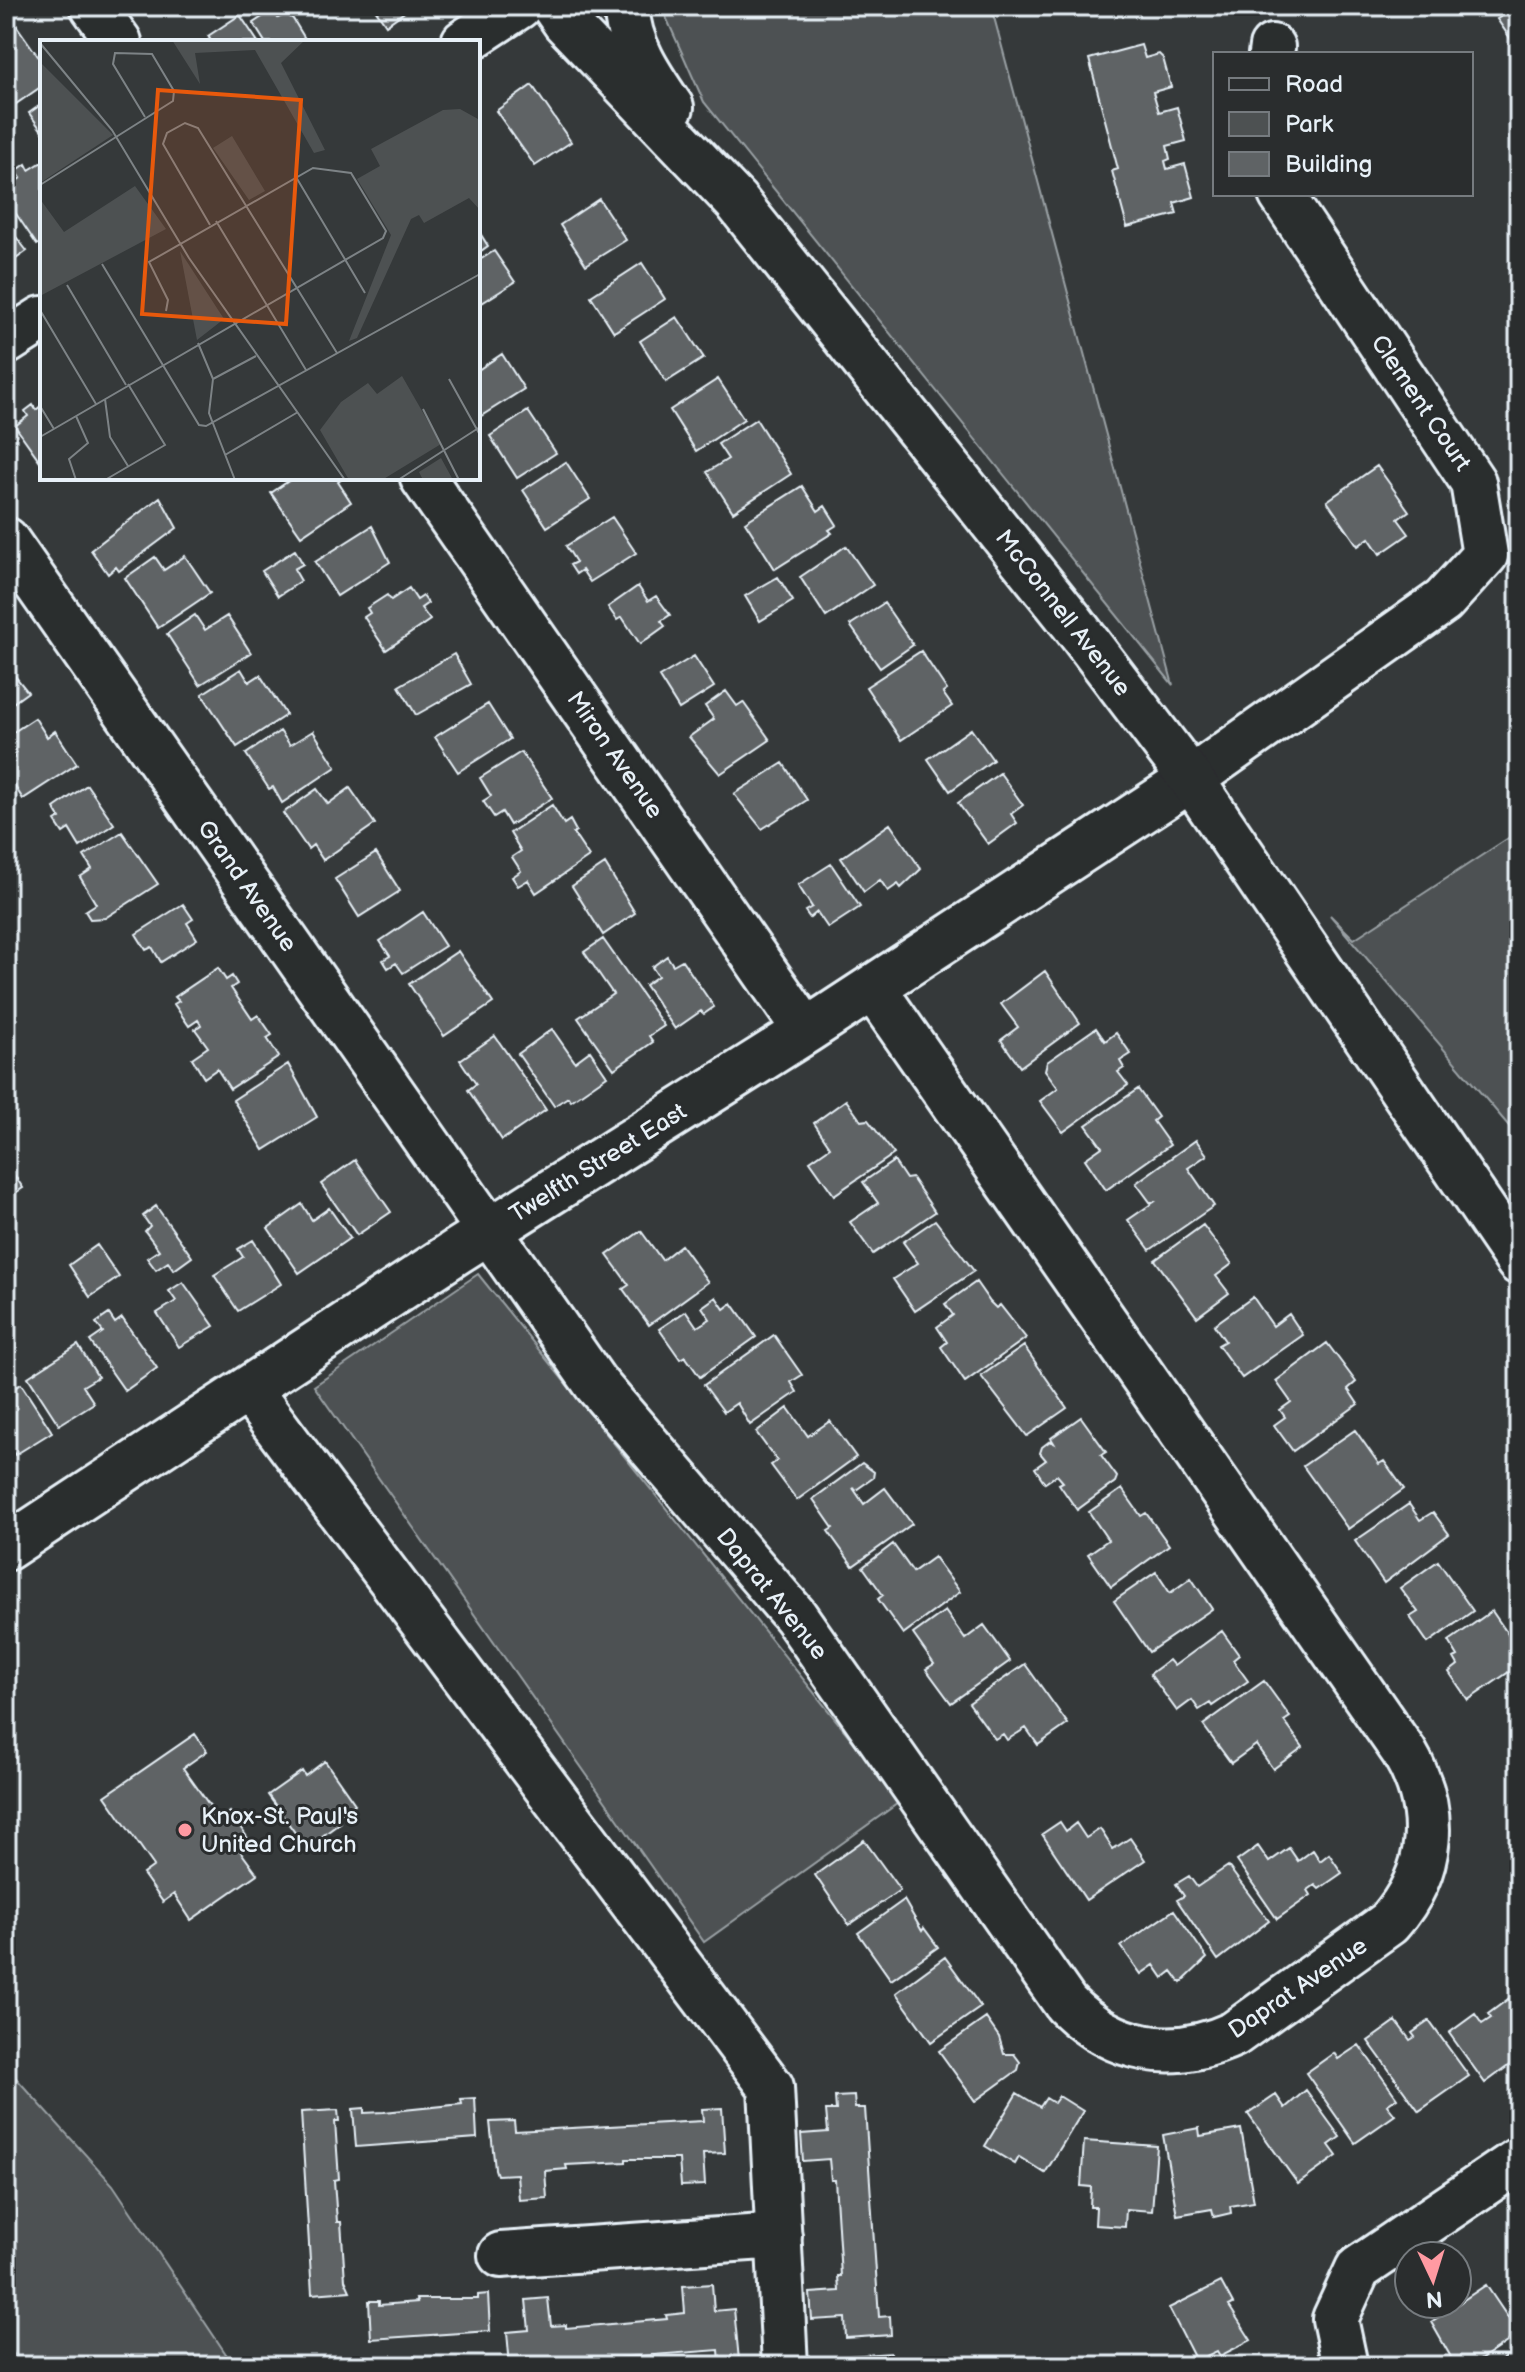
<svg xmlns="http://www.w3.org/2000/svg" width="1525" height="2372" font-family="'Balsamiq Sans',sans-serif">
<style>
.green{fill:#4d5152;stroke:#9aa1a5;stroke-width:2}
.building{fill:#5f6365;stroke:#e8f1f8;stroke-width:2}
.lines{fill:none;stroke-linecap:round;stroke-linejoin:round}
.minor-casing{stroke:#e8f1f8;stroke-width:50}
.major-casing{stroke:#e8f1f8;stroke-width:50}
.minor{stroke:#2a2d2e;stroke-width:44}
.major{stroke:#2a2d2e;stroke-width:44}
.poi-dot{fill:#ff9aa2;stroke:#2a2d2e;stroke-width:3}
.labels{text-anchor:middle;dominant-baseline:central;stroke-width:6;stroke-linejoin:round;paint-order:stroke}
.street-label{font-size:24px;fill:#e8f1f8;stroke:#2a2d2e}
.poi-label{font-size:24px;fill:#e8f1f8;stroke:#2a2d2e;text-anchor:start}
.inset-road{fill:none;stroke:#7d8386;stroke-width:2}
.view{fill:#e8590c;fill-opacity:0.15;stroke:#e8590c;stroke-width:4}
.inset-edge{fill:none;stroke:#e8f1f8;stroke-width:4}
</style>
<rect width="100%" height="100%" fill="#35393a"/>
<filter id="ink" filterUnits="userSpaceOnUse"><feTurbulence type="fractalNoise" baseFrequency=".0125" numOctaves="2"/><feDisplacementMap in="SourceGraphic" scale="16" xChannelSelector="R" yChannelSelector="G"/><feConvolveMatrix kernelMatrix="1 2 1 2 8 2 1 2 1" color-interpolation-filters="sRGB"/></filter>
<g filter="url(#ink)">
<path class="green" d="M 661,6 L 991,6 L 1173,685 L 704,102 Z
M 1519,831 L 1519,1138 L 1330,915 L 1354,939 Z
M 478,1274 L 901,1801 L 704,1942 L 314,1386 Z
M 6,2067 L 113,2185 L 234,2366 L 21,2366 L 6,2341 Z"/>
<path class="building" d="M 373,6 L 409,6 L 410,8 L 386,25 Z
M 1519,6 L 1519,51 L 1497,19 Z
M 273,10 L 278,18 L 286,14 L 293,19 L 307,42 L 265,42 L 253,23 Z
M 240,15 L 258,42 L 206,42 L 210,39 L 208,36 Z
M 14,22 L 42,62 L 42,86 L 13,106 L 6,96 L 6,28 Z
M 1141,45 L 1145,58 L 1159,54 L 1163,58 L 1171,87 L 1153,92 L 1159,112 L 1177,107 L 1186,141 L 1167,146 L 1170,159 L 1165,161 L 1167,169 L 1185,164 L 1194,197 L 1174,203 L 1177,214 L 1127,227 L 1112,171 L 1118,169 L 1089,59 Z
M 532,85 L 571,142 L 535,166 L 496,111 Z
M 42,104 L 42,131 L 29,113 Z
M 42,162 L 42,242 L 37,245 L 6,199 L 6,188 L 21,178 L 16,171 L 26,164 L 29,170 Z
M 599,199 L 626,240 L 586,265 L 560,225 Z
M 6,224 L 27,251 L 9,264 L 6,261 Z
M 478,230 L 488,246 L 478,253 Z
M 494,251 L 515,282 L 482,303 L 478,297 L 478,261 Z
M 642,263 L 665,299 L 614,332 L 591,296 Z
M 677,317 L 704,358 L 666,382 L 640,341 Z
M 502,354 L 524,389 L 478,418 L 478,370 Z
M 718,379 L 744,419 L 696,451 L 670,410 Z
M 33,405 L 36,410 L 42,405 L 42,464 L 15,426 L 28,416 L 25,411 Z
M 528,411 L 556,453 L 517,478 L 490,436 Z
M 756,419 L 791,474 L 733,512 L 707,472 L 728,459 L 718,444 Z
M 566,462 L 590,499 L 547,527 L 523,490 Z
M 1377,466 L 1409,511 L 1398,519 L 1409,534 L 1380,554 L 1369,538 L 1358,546 L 1327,501 Z
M 293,478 L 343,478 L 338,482 L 351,502 L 301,536 L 271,493 Z
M 802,486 L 818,511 L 825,506 L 837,525 L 829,530 L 832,533 L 775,569 L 745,522 Z
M 160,497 L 177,528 L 119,571 L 116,567 L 108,574 L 91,550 Z
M 612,517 L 636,553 L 590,582 L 582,570 L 576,574 L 570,565 L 576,562 L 566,546 Z
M 372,526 L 390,562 L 337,596 L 315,562 Z
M 846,546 L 873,585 L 826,617 L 800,577 Z
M 295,550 L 303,564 L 294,569 L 301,581 L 278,596 L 262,571 Z
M 185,556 L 210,593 L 158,628 L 125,578 L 155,557 L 164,570 Z
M 778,577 L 793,601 L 760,621 L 745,596 Z
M 638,586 L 648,601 L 656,596 L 670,615 L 661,621 L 665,626 L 640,644 L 622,617 L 617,620 L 608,607 Z
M 409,588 L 417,600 L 423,596 L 428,603 L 421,608 L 430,620 L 386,650 L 364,617 L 370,613 L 367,608 L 387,595 L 391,600 Z
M 884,603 L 913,645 L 880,668 L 850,625 Z
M 195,615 L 205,630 L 227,616 L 251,653 L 200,685 L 167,634 Z
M 921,651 L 947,690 L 943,693 L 952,706 L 901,740 L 866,687 Z
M 454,654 L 471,684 L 416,715 L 399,686 Z
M 694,656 L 714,687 L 679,709 L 659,677 Z
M 6,665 L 28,692 L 6,708 Z
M 241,669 L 249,682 L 260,675 L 286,715 L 237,747 L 202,694 Z
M 726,691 L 737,706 L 743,702 L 770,740 L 720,774 L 689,737 L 714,719 L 705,706 Z
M 488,704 L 510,739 L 458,772 L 435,737 Z
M 35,718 L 47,737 L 55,731 L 77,764 L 23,799 L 6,773 L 6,762 L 14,757 L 6,745 L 6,737 Z
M 971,729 L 993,760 L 950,791 L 928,759 Z
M 280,731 L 290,745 L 313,731 L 336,767 L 282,803 L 273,787 L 269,789 L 246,754 Z
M 521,752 L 552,798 L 510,825 L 502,812 L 494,817 L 483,801 L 491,796 L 480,778 Z
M 783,763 L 807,800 L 762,829 L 734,794 Z
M 1000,773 L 1023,805 L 1011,814 L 1017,823 L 988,844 L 958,803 Z
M 87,785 L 114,824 L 80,847 L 69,829 L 63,833 L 55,821 L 60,818 L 54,808 Z
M 350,788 L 375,824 L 323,860 L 313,845 L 308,849 L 283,813 L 317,789 L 328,804 Z
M 552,805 L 564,824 L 570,820 L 576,831 L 573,833 L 589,857 L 536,893 L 528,880 L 518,886 L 512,877 L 521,871 L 512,857 L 521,851 L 510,833 Z
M 890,824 L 921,869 L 901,888 L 898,884 L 888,891 L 880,880 L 864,892 L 841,858 Z
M 122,832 L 158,884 L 105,918 L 90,919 L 85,911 L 96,904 L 80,877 L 92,869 L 84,856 Z
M 376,853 L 400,891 L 359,917 L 335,879 Z
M 605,864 L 635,913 L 603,935 L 572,886 Z
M 831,864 L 860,907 L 828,928 L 817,912 L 810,918 L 805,911 L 812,907 L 798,885 Z
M 183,904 L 193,919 L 187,923 L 197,939 L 161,962 L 152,947 L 146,950 L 136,934 Z
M 423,912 L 445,946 L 403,973 L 396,963 L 388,968 L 383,960 L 390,956 L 380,941 Z
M 603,939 L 664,1026 L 649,1036 L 653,1042 L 614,1069 L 578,1018 L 613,994 L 584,952 Z
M 458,951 L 493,1003 L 444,1036 L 409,984 Z
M 667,956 L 673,965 L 682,960 L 714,1007 L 704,1014 L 701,1011 L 675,1029 L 645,985 L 658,976 L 652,967 Z
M 218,968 L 226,980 L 232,976 L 237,984 L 231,988 L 252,1019 L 258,1015 L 261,1019 L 272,1035 L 267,1038 L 279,1057 L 230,1089 L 217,1069 L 204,1078 L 192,1058 L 208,1047 L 195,1029 L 201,1025 L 198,1020 L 189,1026 L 174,1004 L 179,1001 L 175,997 Z
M 1045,971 L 1080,1023 L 1020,1067 L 1001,1040 L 1018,1027 L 1001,1004 Z
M 1096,1028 L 1105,1041 L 1116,1033 L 1131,1054 L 1120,1061 L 1124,1068 L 1118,1072 L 1128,1085 L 1063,1132 L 1040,1101 L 1058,1088 L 1045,1070 L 1047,1062 Z
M 552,1029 L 575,1062 L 590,1051 L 607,1076 L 571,1101 L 568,1097 L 554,1106 L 518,1054 Z
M 495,1036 L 546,1110 L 502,1140 L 468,1090 L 476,1084 L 460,1060 Z
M 288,1064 L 317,1117 L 264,1150 L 233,1100 Z
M 1138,1089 L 1158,1117 L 1153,1121 L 1170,1145 L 1106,1190 L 1085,1159 L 1102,1147 L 1086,1125 Z
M 846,1100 L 861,1121 L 868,1120 L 894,1154 L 834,1195 L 810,1161 L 830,1147 L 814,1123 Z
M 1196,1140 L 1207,1155 L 1188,1168 L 1214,1206 L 1150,1250 L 1128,1220 L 1154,1202 L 1150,1202 L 1136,1183 Z
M 355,1160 L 391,1212 L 357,1235 L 321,1184 Z
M 894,1161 L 906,1179 L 912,1178 L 935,1212 L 873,1254 L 850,1222 L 878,1203 L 863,1182 Z
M 6,1163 L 23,1188 L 6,1199 Z
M 302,1204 L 312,1220 L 329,1208 L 350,1238 L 299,1273 L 268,1228 Z
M 156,1206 L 192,1257 L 174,1270 L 168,1262 L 156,1270 L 147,1258 L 159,1250 L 145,1231 L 150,1226 L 143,1216 Z
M 935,1220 L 974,1271 L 915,1311 L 893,1279 L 918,1263 L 903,1242 Z
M 1203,1225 L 1232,1264 L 1216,1276 L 1229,1293 L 1197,1317 L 1155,1260 Z
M 641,1231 L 662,1260 L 681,1245 L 708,1282 L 649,1325 L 623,1289 L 629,1285 L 607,1255 Z
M 253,1240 L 281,1284 L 238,1311 L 214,1275 L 243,1257 L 238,1249 Z
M 97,1245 L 119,1277 L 90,1297 L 69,1265 Z
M 183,1282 L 214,1326 L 179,1347 L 157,1313 L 176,1301 L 169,1291 Z
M 976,1282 L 990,1302 L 996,1308 L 1000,1305 L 1026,1338 L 965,1382 L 941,1347 L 947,1342 L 937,1327 L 953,1315 L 945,1304 Z
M 716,1297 L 724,1309 L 732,1303 L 756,1337 L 700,1377 L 685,1356 L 680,1359 L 659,1329 L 686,1311 L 697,1327 L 710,1319 L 702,1307 Z
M 1253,1297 L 1273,1326 L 1289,1314 L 1303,1335 L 1242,1378 L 1218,1345 L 1225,1341 L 1214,1325 Z
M 109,1314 L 115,1323 L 122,1318 L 157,1368 L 125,1391 L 90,1341 L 103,1332 L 96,1323 Z
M 774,1335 L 802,1375 L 791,1382 L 797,1392 L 750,1425 L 737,1403 L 724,1412 L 704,1385 Z
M 1327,1343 L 1356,1382 L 1348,1389 L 1358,1404 L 1293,1451 L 1274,1425 L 1285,1417 L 1280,1410 L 1291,1402 L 1276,1381 Z
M 78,1345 L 98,1377 L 83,1386 L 94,1403 L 59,1425 L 28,1377 Z
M 1024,1346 L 1067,1408 L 1027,1436 L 981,1376 Z
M 21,1384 L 52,1432 L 15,1455 L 6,1442 L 6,1393 Z
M 788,1408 L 808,1436 L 830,1421 L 856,1457 L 797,1500 L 771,1465 L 777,1461 L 756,1432 Z
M 1081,1417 L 1106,1452 L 1101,1455 L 1117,1477 L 1115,1482 L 1077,1510 L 1059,1484 L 1063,1482 L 1057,1475 L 1045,1483 L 1035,1468 L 1046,1460 L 1040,1453 L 1042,1447 L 1050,1441 L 1054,1443 L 1051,1438 Z
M 1355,1430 L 1379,1464 L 1384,1461 L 1404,1489 L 1348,1529 L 1303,1466 Z
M 862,1463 L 874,1472 L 873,1478 L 856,1490 L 853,1488 L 864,1504 L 885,1488 L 912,1524 L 853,1566 L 828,1531 L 833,1528 L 813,1499 Z
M 1122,1489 L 1141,1516 L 1146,1513 L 1169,1545 L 1111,1587 L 1088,1554 L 1108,1540 L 1089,1512 Z
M 1409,1504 L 1420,1520 L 1433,1512 L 1449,1534 L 1384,1583 L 1355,1541 Z
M 893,1544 L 913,1572 L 934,1557 L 960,1592 L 903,1634 L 878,1599 L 883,1595 L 863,1567 Z
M 1438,1561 L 1473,1611 L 1428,1643 L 1410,1617 L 1418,1612 L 1400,1588 Z
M 1156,1572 L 1170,1593 L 1191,1578 L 1212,1609 L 1149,1652 L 1114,1601 Z
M 945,1611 L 965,1639 L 984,1625 L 1010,1661 L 951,1703 L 926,1669 L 934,1664 L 913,1634 Z
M 1492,1611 L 1510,1637 L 1519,1631 L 1519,1665 L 1468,1700 L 1449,1672 L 1458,1665 L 1454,1658 L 1458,1656 L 1449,1641 Z
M 1222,1631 L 1239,1655 L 1233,1660 L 1248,1681 L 1212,1706 L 1210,1703 L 1199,1710 L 1192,1700 L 1177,1711 L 1150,1674 L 1169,1660 L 1174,1666 Z
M 1025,1664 L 1068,1724 L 1038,1745 L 1026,1728 L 1007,1740 L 1003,1734 L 995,1739 L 969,1703 Z
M 1264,1681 L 1290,1717 L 1284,1721 L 1303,1747 L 1273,1769 L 1256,1745 L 1231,1763 L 1203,1725 Z
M 195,1734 L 207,1751 L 183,1768 L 220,1820 L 230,1812 L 249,1840 L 238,1848 L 257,1874 L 191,1920 L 174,1894 L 163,1902 L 143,1874 L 154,1866 L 105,1796 Z
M 325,1761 L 355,1804 L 336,1817 L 340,1823 L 306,1848 L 268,1795 L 302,1771 L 305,1776 Z
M 1060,1822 L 1066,1831 L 1076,1823 L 1086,1838 L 1100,1829 L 1113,1849 L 1130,1838 L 1145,1860 L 1086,1900 L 1042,1834 Z
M 864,1840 L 900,1890 L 849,1925 L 815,1875 Z
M 1258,1846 L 1269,1862 L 1289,1848 L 1298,1861 L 1313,1850 L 1320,1861 L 1329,1854 L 1342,1873 L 1319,1889 L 1315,1885 L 1308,1890 L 1311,1895 L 1277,1919 L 1237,1861 Z
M 1228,1866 L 1269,1921 L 1218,1960 L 1177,1900 L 1184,1896 L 1176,1884 L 1189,1876 L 1197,1887 Z
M 904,1900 L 922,1931 L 924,1928 L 938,1947 L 891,1980 L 858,1933 Z
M 1174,1910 L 1207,1958 L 1181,1983 L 1172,1971 L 1163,1978 L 1154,1965 L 1141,1974 L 1121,1946 Z
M 945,1957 L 981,2007 L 931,2042 L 896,1993 Z
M 1519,1991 L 1519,2058 L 1485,2083 L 1449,2033 L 1475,2014 L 1482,2024 L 1491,2018 L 1488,2014 Z
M 986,2018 L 999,2037 L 1004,2054 L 1014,2054 L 1020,2062 L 1018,2070 L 975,2101 L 939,2051 Z
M 1396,2021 L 1410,2040 L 1415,2037 L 1412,2033 L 1429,2021 L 1469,2076 L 1419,2111 L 1368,2041 Z
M 1359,2045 L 1397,2098 L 1387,2105 L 1395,2115 L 1355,2143 L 1306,2073 L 1334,2053 L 1338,2059 Z
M 1306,2090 L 1340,2137 L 1329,2145 L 1337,2156 L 1298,2184 L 1248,2114 L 1276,2095 L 1285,2108 Z
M 1017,2093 L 1040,2107 L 1046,2098 L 1054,2103 L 1059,2096 L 1083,2111 L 1045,2173 L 1019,2157 L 1015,2164 L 985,2146 Z
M 854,2096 L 855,2108 L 865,2108 L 879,2317 L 890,2316 L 891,2335 L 846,2338 L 845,2318 L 812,2320 L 810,2293 L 839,2291 L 838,2276 L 841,2276 L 835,2180 L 831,2180 L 829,2159 L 803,2161 L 801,2134 L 828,2132 L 826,2110 L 836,2110 L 835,2097 Z
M 475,2098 L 477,2138 L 356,2147 L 353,2109 L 364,2108 L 364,2113 L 384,2112 L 462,2104 L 461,2099 Z
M 722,2108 L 725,2153 L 703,2154 L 705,2185 L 681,2186 L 679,2159 L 626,2159 L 626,2162 L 566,2165 L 567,2169 L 545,2171 L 547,2198 L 519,2200 L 517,2174 L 497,2175 L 495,2169 L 490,2122 L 514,2121 L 515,2131 L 703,2121 L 702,2109 Z
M 338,2110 L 339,2121 L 335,2121 L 339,2179 L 334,2180 L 337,2222 L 341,2222 L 345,2280 L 350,2291 L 312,2294 L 301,2112 Z
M 1199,2128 L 1200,2136 L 1241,2129 L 1254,2202 L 1230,2206 L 1231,2213 L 1214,2217 L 1212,2209 L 1177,2215 L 1163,2135 Z
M 1084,2141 L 1157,2146 L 1152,2211 L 1126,2209 L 1125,2227 L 1095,2225 L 1096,2207 L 1090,2207 L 1091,2187 L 1081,2186 Z
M 1221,2282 L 1233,2304 L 1229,2306 L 1251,2340 L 1220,2356 L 1217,2351 L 1196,2361 L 1169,2308 Z
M 712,2284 L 714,2311 L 734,2309 L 739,2360 L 720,2361 L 719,2350 L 510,2366 L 507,2332 L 529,2330 L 526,2300 L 548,2298 L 551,2326 L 566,2325 L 566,2328 L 667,2319 L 666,2315 L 685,2313 L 683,2286 Z
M 1486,2285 L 1519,2334 L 1471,2366 L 1456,2366 L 1431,2322 Z
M 488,2294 L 490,2331 L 371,2339 L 369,2301 L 379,2301 L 379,2305 L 417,2302 L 416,2299 L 478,2299 L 478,2295 Z
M 1514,2352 L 1519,2366 L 1493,2366 L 1506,2357 Z
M 891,2353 L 892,2366 L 850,2366 L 849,2356 Z"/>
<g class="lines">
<defs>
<path id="minor" d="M 93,6 L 119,42
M 464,42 L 519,6
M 1271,54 L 1272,47
M 6,342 L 42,319
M 423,478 L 806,1031
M 6,540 L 596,1384 L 795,1616 L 1066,2004 C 1114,2052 1173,2062 1234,2034 L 1389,1923 C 1434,1872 1439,1811 1404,1752 L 873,988
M 248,1389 L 771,2087 L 785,2366
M 6,1548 L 456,1252 L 806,1031 L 1191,779 L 1443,601 L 1485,555 L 1473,482 L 1281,194
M 501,2255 L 779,2236
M 1345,2366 L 1335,2319 L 1358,2269 L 1519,2160"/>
<path id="major" d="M 554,6 L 565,22 L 736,201 L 1072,622 L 1191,779 L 1519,1262
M 627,6 C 626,42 651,78 671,107"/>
</defs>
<use href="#minor" class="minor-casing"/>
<use href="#major" class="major-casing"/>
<use href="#minor" class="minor"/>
<use href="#major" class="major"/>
</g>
</g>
<circle class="poi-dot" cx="185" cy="1830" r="8"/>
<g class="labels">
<g class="street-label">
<text transform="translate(1421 403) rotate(56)">Clement Court</text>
<text transform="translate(1063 613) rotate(52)">McConnell Avenue</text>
<text transform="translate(615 755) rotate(55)">Miron Avenue</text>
<text transform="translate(247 886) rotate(55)">Grand Avenue</text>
<text transform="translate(598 1163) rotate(-32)">Twelfth Street East</text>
<text transform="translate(772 1594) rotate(51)">Daprat Avenue</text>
<text transform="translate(1298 1988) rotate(-34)">Daprat Avenue</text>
</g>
<g class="poi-label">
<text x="201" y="1816">Knox-St. Paul's<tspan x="201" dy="28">United Church</tspan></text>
</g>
</g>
<g transform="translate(40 40)">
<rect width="440" height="440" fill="#35393a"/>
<path d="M 132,0 L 265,0 L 241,23 L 285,110 L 274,113 L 215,10 L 155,13 L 160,44 ZM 0,22 L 73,95 L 0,143 ZM 420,69 L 438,79 L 440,85 L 440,170 L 429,158 L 384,183 L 379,175 L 371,179 L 317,298 L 309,301 L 351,195 L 317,139 L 340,126 L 331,109 L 403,70 ZM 192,96 L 225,151 L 209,160 L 173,108 ZM 95,146 L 126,189 L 0,256 L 0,159 L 24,192 ZM 140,211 L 184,279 L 157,300 ZM 362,336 L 401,404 L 342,440 L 309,440 L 280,390 L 301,362 L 328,343 L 337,354 ZM 401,418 L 413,440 L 383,440 L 379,432 Z" fill="#4d5152"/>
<path class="inset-road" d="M 0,3 L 72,90 L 149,218 L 305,440M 256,137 L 325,253M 0,145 L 133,61 L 134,51 L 112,14 L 75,13 L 73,24 L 105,77M 176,181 L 266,330M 170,185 L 123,104 L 127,93 L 145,83 L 158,88 L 297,313M 62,224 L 159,385 L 166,386 L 440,234M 27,245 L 86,345M 0,270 L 56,364M 158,303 L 173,339 L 169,373 L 195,440M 173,339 L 216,316M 409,339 L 440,395M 65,359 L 70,397 L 88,426M 0,366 L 14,389M 383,369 L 419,440M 0,397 L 343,198 L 346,191 L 311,133 L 273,128 L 109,222 L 128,260 L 126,271M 185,415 L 258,372M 36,440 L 29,419 L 48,403 L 36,376M 65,440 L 125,405 L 88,344M 358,440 L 440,387"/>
<path class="view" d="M 118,50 L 261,60 L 246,284 L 102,274 Z"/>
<rect width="440" height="440" class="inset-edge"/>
</g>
<rect width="1525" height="2372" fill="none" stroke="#2a2d2e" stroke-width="32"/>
<rect x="16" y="16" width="1493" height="2340" fill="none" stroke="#e8f1f8" stroke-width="3" filter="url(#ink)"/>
<rect x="1213" y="52" width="260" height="144" fill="#2a2d2e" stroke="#767b7f" stroke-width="2"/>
<rect x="1229" y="78" width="40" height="12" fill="#2a2d2e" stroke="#767b7f" stroke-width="2"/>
<text x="1285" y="92" font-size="24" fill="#e8f1f8">Road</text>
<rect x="1229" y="112" width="40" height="24" fill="#4d5152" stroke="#767b7f" stroke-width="2"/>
<text x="1285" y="132" font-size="24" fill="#e8f1f8">Park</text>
<rect x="1229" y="152" width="40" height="24" fill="#5f6365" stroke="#767b7f" stroke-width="2"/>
<text x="1285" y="172" font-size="24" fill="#e8f1f8">Building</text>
<g transform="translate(1433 2280) rotate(176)"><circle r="38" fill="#2a2d2e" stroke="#767b7f" stroke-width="2"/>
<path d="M0-6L14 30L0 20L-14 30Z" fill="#ff9aa2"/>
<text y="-12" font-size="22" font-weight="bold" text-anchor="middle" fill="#e8f1f8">N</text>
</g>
</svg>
